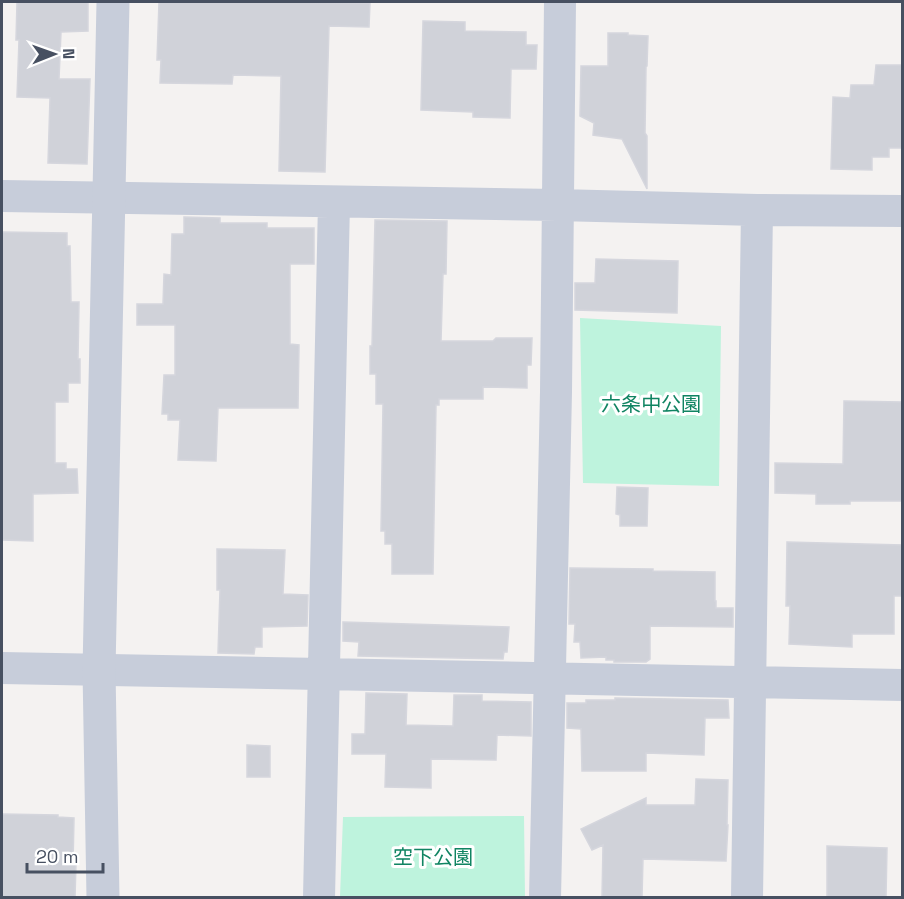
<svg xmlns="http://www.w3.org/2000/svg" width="904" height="899" font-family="'Space Grotesk','Noto Sans JP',sans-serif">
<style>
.green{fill:#bef3dd}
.building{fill:#d0d2d9;stroke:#d5d6dd;stroke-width:1.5}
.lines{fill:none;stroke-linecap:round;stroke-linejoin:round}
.minor{stroke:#c7cdda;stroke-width:32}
.tertiary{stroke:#c7cdda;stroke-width:33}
.labels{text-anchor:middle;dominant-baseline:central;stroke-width:6;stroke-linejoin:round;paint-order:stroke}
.park-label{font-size:20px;fill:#108462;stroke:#fff}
</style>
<rect width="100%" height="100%" fill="#f4f2f1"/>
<path class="green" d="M 580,318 L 721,326 L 719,486 L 583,483 Z
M 524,816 L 525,897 L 340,897 L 343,817 Z"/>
<path class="building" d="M 17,2 L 88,2 L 88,31 L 61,32 L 59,79 L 90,79 L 87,164 L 48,163 L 50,98 L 17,97 L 19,40 L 16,40 Z
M 159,2 L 285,2 L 370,3 L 369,27 L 329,26 L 325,172 L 279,171 L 281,76 L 233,75 L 232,84 L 160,83 L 161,60 L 157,60 Z
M 423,21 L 465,22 L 465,31 L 526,32 L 526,45 L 537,45 L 536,69 L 511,69 L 510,118 L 473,117 L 473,112 L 421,110 Z
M 608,33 L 628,33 L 628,35 L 648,36 L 647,66 L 646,67 L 645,133 L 647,136 L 647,189 L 622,139 L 593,135 L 594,123 L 580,116 L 581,66 L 608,66 Z
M 876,65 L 903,65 L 903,148 L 889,148 L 889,157 L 872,157 L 872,170 L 831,169 L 833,97 L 850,98 L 851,85 L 874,85 Z
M 184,217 L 220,218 L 220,223 L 267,223 L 267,228 L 314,228 L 314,264 L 290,264 L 290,344 L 299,345 L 298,408 L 218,408 L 216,461 L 178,460 L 180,420 L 168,420 L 168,414 L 162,414 L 164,375 L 175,375 L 175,325 L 137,325 L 137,304 L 163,304 L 164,274 L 171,275 L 172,234 L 184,234 Z
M 375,220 L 447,221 L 446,274 L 443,274 L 441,341 L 493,341 L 496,338 L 532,338 L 531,365 L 527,365 L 527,388 L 483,387 L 483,399 L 439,399 L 439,405 L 436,405 L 433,574 L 392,574 L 392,544 L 385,544 L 385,531 L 381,531 L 383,404 L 376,404 L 376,374 L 370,374 L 370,346 L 372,346 Z
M 2,232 L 67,233 L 67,246 L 70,246 L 71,302 L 79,302 L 78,359 L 80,359 L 80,383 L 68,383 L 68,402 L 55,402 L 55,463 L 66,463 L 66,469 L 77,469 L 78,493 L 33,494 L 33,541 L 2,540 Z
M 596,259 L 678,261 L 677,313 L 575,310 L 575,283 L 595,283 Z
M 844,401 L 903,402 L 903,501 L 850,501 L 850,504 L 816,504 L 816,494 L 775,493 L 775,463 L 843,464 Z
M 617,487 L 648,488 L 647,526 L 620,526 L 620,515 L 616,514 Z
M 787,542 L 903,545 L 903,596 L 894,596 L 894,634 L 852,634 L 852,647 L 789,644 L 790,606 L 786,606 Z
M 217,549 L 285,550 L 283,594 L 308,595 L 307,626 L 262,627 L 262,647 L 255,647 L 254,654 L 218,653 L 220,590 L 217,590 Z
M 570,568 L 653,569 L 653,571 L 715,572 L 715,601 L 716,601 L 716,608 L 733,608 L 733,627 L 650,626 L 650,659 L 646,662 L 614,662 L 614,660 L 606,660 L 606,657 L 581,658 L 580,642 L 574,642 L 575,624 L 569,624 Z
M 343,622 L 509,627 L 507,652 L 504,652 L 503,659 L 358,656 L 359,642 L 343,641 Z
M 366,693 L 407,694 L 406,725 L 453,726 L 454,695 L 482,695 L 482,701 L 531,702 L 531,736 L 497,735 L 496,760 L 431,759 L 431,788 L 385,787 L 386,754 L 352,754 L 352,734 L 365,734 Z
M 615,698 L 728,700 L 729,718 L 705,718 L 704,755 L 646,753 L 646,771 L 582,771 L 581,729 L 567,728 L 567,703 L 586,703 L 586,700 L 615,700 Z
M 247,745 L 270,746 L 270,777 L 247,777 Z
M 696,779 L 728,780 L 727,825 L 728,825 L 726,861 L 643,859 L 642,897 L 602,897 L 603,845 L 592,850 L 581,829 L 646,798 L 646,805 L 695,805 Z
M 2,814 L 58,815 L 58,817 L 74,818 L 73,864 L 76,864 L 75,897 L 2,897 Z
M 827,846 L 887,848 L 886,897 L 827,897 Z"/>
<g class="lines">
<path class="minor" d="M 2,196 L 557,205 L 757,210 L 902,211
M 2,668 L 902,685
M 319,898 L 334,202
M 545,898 L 556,392 L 560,2
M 747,898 L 757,210"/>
<path class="tertiary" d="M 103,898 L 99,670 L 113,2"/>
</g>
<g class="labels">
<g class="park-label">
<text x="651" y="404">六条中公園</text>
<text x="433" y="857">空下公園</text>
</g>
</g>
<rect width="904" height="899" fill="none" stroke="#475061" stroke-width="6"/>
<g transform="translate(54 54) rotate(89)" stroke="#ffffff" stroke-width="4.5" paint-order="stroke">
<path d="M0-4.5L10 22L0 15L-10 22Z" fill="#475061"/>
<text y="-9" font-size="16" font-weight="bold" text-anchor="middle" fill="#475061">N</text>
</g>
<path d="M27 863v9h76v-9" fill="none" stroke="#475061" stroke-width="3"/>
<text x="36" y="863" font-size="18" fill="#475061" stroke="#ffffff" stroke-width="4.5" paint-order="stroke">20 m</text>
</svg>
